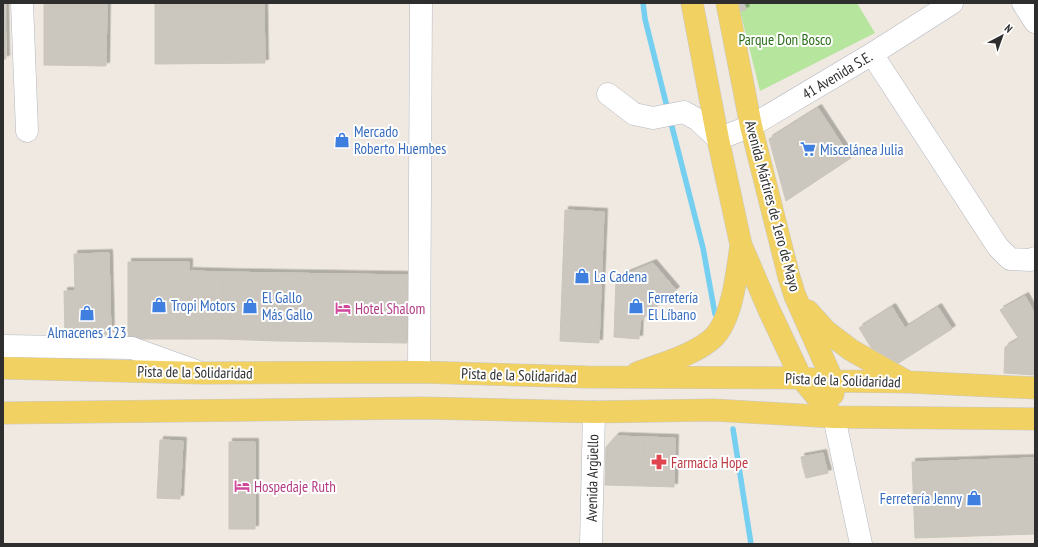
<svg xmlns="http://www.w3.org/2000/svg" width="1038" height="547" font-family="'PT Sans Narrow',sans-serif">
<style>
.green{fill:#b6e59e}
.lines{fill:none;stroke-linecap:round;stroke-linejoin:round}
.stream{stroke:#75cff0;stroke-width:5.5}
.building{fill:#cbc7bf;stroke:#cbc5ba;filter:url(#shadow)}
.minor-casing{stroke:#b4b7c1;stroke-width:23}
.major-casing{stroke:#c9c9c9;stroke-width:23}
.minor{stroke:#fff;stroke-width:22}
.major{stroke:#f2d163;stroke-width:22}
.labels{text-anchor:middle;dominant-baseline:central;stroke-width:4;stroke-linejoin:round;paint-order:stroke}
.park-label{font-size:15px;fill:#2c6e1b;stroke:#fff}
.street-label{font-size:15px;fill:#2e2e2e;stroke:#fff}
.shop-label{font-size:15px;fill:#366cbe;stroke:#fff;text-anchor:start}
.hotel-label{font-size:15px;fill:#b23c85;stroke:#fff;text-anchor:start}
.health-label{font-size:15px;fill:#be3a42;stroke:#fff;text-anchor:start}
</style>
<defs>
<filter id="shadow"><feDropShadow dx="3.5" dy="-3.5" stdDeviation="0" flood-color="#0004"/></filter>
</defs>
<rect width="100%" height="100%" fill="#efe9e1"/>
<path class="green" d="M 738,3 L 857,3 L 875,33 L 760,91 Z"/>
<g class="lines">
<path class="stream" d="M 643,3 L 645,19 L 668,111
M 670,119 L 703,248 L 715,314
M 733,429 L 751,544"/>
</g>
<path class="building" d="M 3,3 L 5,3 L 6,59 L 3,59 Z
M 44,3 L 107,3 L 106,66 L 44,65 Z
M 155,3 L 264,3 L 265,63 L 155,64 Z
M 730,3 L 744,3 L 746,10 L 732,13 Z
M 818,108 L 851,158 L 786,201 L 769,139 Z
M 565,210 L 604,212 L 599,343 L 560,341 Z
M 109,253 L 111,335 L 65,335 L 64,291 L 75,291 L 74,254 Z
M 128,262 L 189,262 L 189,339 L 128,339 Z
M 653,263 L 676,290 L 640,321 L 639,339 L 614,337 L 616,278 Z
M 190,271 L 223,272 L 222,339 L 189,339 Z
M 223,272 L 278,273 L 278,341 L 222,339 Z
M 278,273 L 408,275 L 407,343 L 278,341 Z
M 1025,296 L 1035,314 L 1035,375 L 1004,373 L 1005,347 L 1019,339 L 1000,310 Z
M 892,307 L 905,328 L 872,349 L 859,328 Z
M 938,307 L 952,329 L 897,364 L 872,349 Z
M 616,436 L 644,437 L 643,486 L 605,485 L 606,447 Z
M 644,437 L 675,438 L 674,487 L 643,486 Z
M 160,440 L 183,441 L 180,499 L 157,498 Z
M 229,442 L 255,442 L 255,529 L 229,529 Z
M 823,453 L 825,462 L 803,467 L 801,457 Z
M 1035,458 L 1035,534 L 915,538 L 912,462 Z
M 825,462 L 828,473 L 806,478 L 803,467 Z"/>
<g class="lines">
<defs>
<path id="minor" d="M 22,3 L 27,131
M 1023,3 L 1035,22
M 872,54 L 998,247 L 1010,259 L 1030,260 L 1035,258
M 608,94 L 634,114 L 653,118 L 684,112 L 698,120 L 718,139 L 751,126 L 872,54 L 952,3
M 3,346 L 132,348 L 196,371
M 419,372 L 421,3
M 834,417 L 861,544
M 591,544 L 594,412"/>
<path id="major" d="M 692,3 L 718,139 L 741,245 L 769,310 L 801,378 L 834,417
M 727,3 L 751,126 L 789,277 L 795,296 L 833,381 L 833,394
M 808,311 L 826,331 L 851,350 L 906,381
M 3,368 L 201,373 L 419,372 L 586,377 L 801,378 L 833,381 L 909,382 L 1035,388
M 637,373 C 660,364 698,354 715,336 C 733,316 737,271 741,245
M 3,413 L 423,408 L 594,412 L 713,410 L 834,417 L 1035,419"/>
</defs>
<use href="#minor" class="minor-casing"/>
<use href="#major" class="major-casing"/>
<use href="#minor" class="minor"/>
<use href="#major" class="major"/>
</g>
<defs>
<symbol id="shop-bare" viewBox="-9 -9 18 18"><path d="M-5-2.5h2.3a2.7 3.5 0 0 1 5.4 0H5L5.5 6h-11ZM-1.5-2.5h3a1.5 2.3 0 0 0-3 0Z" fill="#3f7fe0" stroke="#fff" stroke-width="2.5" paint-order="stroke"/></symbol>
<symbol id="supermarket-bare" viewBox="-9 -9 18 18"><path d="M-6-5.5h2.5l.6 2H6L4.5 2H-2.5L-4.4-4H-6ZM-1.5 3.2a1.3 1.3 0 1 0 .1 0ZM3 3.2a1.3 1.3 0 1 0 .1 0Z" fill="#3f7fe0" stroke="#fff" stroke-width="2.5" paint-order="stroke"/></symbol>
<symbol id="hotel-bare" viewBox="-9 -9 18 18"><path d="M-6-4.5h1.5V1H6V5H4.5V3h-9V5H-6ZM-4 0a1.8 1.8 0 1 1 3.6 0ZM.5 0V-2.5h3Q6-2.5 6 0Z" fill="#d1479c" stroke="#fff" stroke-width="2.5" paint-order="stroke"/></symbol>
<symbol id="pharmacy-bare" viewBox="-9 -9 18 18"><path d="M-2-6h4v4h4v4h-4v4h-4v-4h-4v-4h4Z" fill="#e0444e" stroke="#fff" stroke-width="2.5" paint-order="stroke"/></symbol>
</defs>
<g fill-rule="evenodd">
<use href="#shop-bare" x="331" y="129" width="22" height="22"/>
<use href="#supermarket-bare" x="797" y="138" width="22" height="22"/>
<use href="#shop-bare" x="571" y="265" width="22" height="22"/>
<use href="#shop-bare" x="148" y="294" width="22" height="22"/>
<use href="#shop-bare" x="239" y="295" width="22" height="22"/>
<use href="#shop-bare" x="625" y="295" width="22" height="22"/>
<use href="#hotel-bare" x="332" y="297" width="22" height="22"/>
<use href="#shop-bare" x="76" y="302" width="22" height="22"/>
<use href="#pharmacy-bare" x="648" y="451" width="22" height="22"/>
<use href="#hotel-bare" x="231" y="475" width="22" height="22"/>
<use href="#shop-bare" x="963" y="487" width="22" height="22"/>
</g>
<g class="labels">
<g class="park-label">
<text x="785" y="39">Parque Don Bosco</text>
</g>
<g class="street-label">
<text transform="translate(837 75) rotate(-31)">41 Avenida S.E.</text>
<text transform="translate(773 206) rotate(75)">Avenida Mártires de 1ero de Mayo</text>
<text transform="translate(195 372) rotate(1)">Pista de la Solidaridad</text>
<text transform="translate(519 375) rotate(2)">Pista de la Solidaridad</text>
<text transform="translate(843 380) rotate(2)">Pista de la Solidaridad</text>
<text transform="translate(592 478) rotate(-89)">Avenida Argüello</text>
</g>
<g class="shop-label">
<text x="354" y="131">Mercado<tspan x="354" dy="17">Roberto Huembes</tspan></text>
<text x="820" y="149">Miscelánea Julia</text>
<text x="594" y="276">La Cadena</text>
<text x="262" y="297">El Gallo<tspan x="262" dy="17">Más Gallo</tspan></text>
<text x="648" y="297">Ferretería<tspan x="648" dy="17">El Líbano</tspan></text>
<text x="171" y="305">Tropi Motors</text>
<text x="87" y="332" text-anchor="middle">Almacenes 123</text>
<text x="962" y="498" text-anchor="end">Ferretería Jenny</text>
</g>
<g class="hotel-label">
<text x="355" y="308">Hotel Shalom</text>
<text x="254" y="486">Hospedaje Ruth</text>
</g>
<g class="health-label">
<text x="671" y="462">Farmacia Hope</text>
</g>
</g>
<rect width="1038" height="547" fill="none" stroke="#2e2e2e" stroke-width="8"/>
<g transform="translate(1002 36) rotate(41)" stroke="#ffffff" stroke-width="3" paint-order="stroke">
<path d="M0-3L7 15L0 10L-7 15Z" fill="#2e2e2e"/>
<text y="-6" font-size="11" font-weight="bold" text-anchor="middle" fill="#2e2e2e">N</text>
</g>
</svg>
